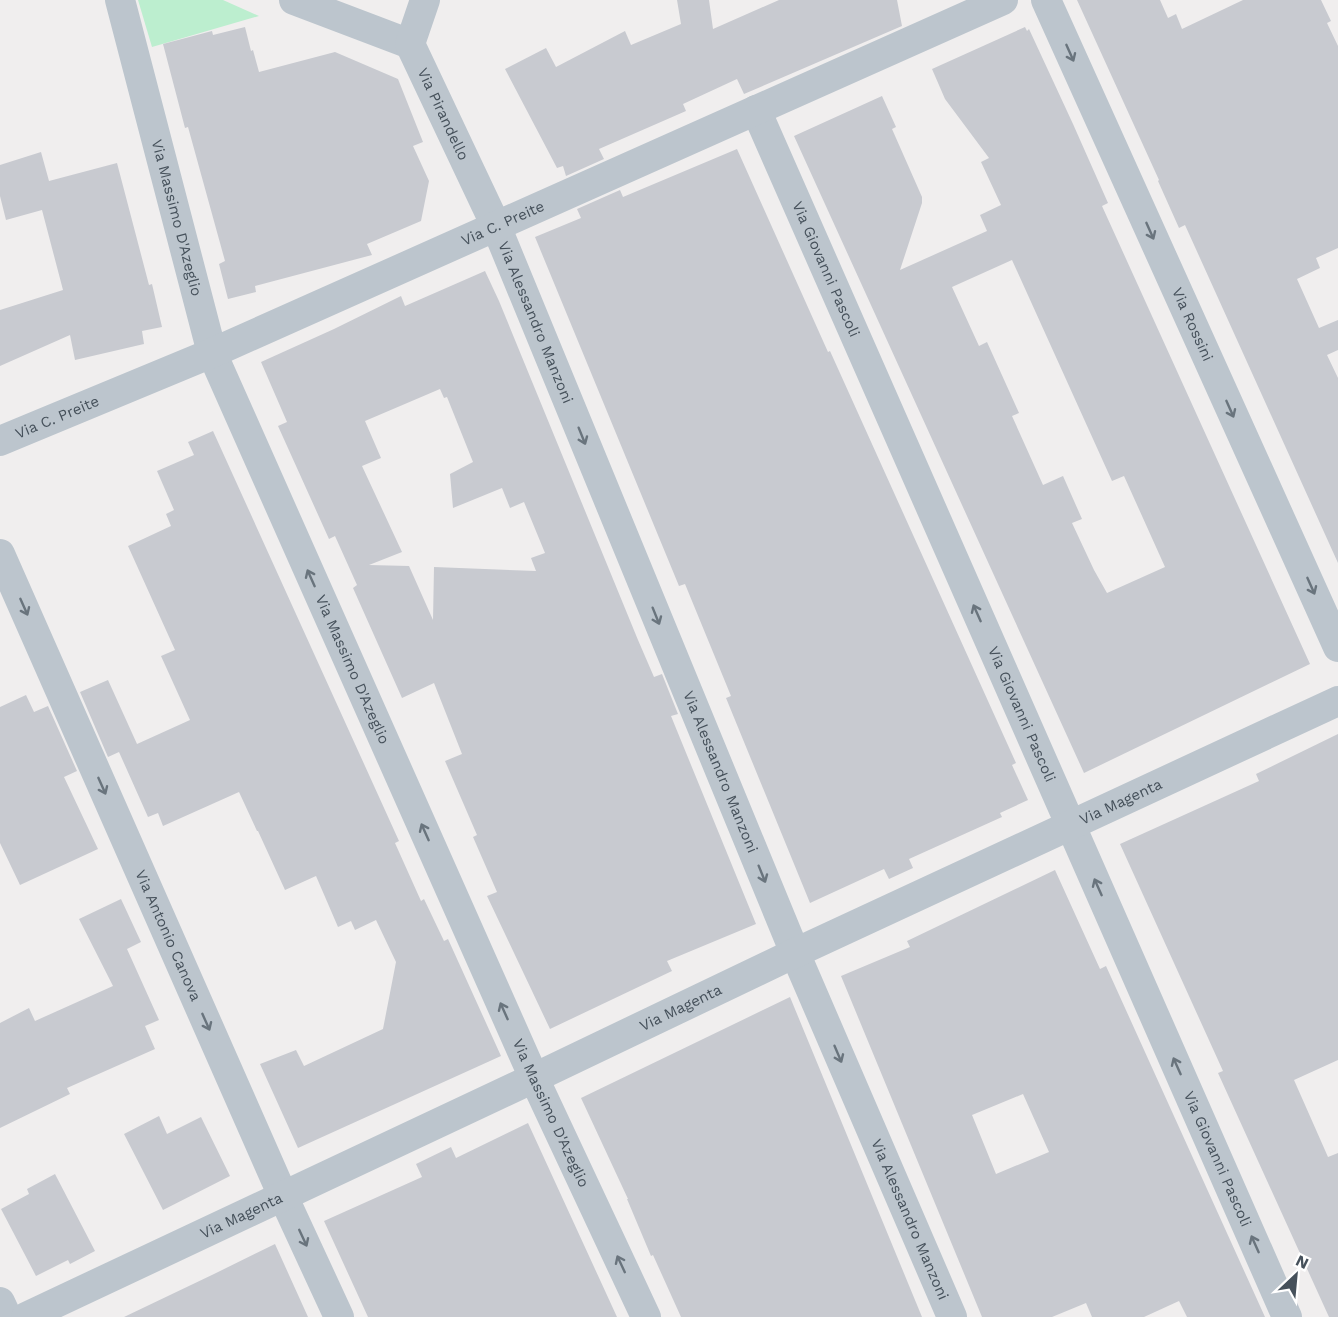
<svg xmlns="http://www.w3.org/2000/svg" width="1338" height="1317" font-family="'Work Sans',sans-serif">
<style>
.green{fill:#bceecf}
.building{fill:#c8cad0;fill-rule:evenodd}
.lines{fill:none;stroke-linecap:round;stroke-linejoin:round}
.street{stroke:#bcc5cd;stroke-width:30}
.oneway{stroke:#69747d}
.labels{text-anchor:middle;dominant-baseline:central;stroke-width:4.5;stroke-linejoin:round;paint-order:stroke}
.street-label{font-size:15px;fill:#46515b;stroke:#fff}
</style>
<rect width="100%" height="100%" fill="#f0eeee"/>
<path class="green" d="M 138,0 L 223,0 L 259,16 L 152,47 Z"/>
<path class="building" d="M 677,0 L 709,0 L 713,29 L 779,0 L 897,0 L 902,26 L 744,94 L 737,79 L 683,104 L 686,111 L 599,149 L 604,159 L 566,176 L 563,166 L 557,168 L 505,69 L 546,48 L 556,67 L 625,31 L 631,45 L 681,24 Z
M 1077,0 L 1160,0 L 1168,18 L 1176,14 L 1182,29 L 1243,0 L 1321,0 L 1331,21 L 1327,23 L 1338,46 L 1338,248 L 1316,258 L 1320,268 L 1297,279 L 1319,328 L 1338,320 L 1338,350 L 1327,355 L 1338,378 L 1338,563 L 1185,225 L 1179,228 L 1158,181 L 1159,180 Z
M 245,27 L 251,51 L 253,50 L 259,72 L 335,52 L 398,79 L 423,142 L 413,146 L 429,181 L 421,221 L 367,244 L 372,255 L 255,286 L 256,292 L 228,299 L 219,264 L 225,261 L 188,127 L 185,128 L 163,44 L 212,31 L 213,35 Z
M 1025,27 L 1027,31 L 1029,29 L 1073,124 L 1108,203 L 1102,206 L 1310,664 L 1084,773 L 794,136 L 882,96 L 896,127 L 892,129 L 922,197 L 922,203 L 900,270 L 987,231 L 980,215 L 1001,205 L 981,162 L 989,158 L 945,99 L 932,69 ZM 1012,260 L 1112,481 L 1124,476 L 1165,567 L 1107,593 L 1094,570 L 1072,523 L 1082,519 L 1063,476 L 1043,485 L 1012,416 L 1019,413 L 987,342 L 979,346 L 952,287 Z
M 737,149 L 828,352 L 830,351 L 1016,763 L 1012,765 L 1028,800 L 1000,813 L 1002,817 L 909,859 L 913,868 L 889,879 L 884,869 L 810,903 L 726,698 L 731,696 L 685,584 L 679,586 L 535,237 L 581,218 L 577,209 L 620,190 L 623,197 Z
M 41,152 L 49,181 L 117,163 L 149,285 L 152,284 L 162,327 L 142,331 L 144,344 L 75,360 L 70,335 L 0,366 L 0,310 L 63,290 L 42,210 L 6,220 L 0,196 L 0,165 Z
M 485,271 L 499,301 L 638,640 L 654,677 L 662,674 L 678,714 L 671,716 L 756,924 L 667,961 L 672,971 L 550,1029 L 487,896 L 497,892 L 473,837 L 477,835 L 445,761 L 462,754 L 434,683 L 402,698 L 353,588 L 357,585 L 335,536 L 329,539 L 278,426 L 287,422 L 261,362 L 334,329 L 401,296 L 405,306 ZM 440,389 L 444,398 L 447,397 L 473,462 L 450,474 L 453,508 L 502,488 L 510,508 L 524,502 L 545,553 L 531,558 L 536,571 L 434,567 L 433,620 L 409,566 L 369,565 L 402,552 L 362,466 L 381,458 L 365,421 Z
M 213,431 L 399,841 L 395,843 L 421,901 L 424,899 L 444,941 L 448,939 L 501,1056 L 298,1148 L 260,1064 L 296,1050 L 304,1066 L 383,1029 L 396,962 L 376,920 L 355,930 L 351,921 L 338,927 L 316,876 L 285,890 L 258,831 L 257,831 L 239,792 L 163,826 L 158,813 L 148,817 L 119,752 L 108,757 L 80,692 L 108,680 L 137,744 L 190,720 L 161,656 L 175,650 L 128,546 L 171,526 L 166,514 L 174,510 L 157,471 L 194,455 L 188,442 Z
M 26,695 L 34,712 L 48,706 L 77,771 L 64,777 L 98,849 L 20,885 L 0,843 L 0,707 Z
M 1338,734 L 1338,1060 L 1294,1080 L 1328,1157 L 1338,1153 L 1338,1317 L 1329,1317 L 1218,1073 L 1223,1071 L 1120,844 L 1259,781 L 1256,774 Z
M 1055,870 L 1100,969 L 1106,966 L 1265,1317 L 1187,1317 L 1179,1301 L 1144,1317 L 1092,1317 L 1086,1303 L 1052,1317 L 982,1317 L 841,976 L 910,947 L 907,941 ZM 1023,1094 L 1049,1152 L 996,1174 L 972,1115 Z
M 121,899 L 141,942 L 127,949 L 159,1020 L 145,1026 L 155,1049 L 67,1088 L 70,1094 L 0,1128 L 0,1023 L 29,1008 L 35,1021 L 113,986 L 79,919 Z
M 790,997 L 863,1174 L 922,1317 L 681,1317 L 653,1255 L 651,1256 L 627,1199 L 628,1199 L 581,1098 Z
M 159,1116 L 167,1134 L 201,1117 L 230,1176 L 163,1210 L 124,1134 Z
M 528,1123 L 617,1317 L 368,1317 L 324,1221 L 422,1177 L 416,1164 L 451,1147 L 456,1158 Z
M 55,1174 L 95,1251 L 70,1264 L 68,1260 L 36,1276 L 1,1209 L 29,1194 L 27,1189 Z
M 275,1244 L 308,1317 L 124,1317 L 214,1274 Z"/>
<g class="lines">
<g class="street">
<path id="s1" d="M 120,0 L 212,353 L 534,1078 L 646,1317"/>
<path d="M 294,0 L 410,44"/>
<path id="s2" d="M 425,0 L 410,44 L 496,226 L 795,953 L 952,1317"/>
<path id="s3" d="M 1046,0 L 1338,647"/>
<path id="s4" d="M 756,110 L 1287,1317"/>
<path id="s5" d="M 0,441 L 212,353 L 1003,0"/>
<path id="s6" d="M 0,554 L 283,1196 L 339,1317"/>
<path d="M 0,1302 L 7,1317"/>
<path id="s7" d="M 26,1317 L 534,1078 L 795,953 L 1338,701"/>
</g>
</g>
<defs><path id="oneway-shaft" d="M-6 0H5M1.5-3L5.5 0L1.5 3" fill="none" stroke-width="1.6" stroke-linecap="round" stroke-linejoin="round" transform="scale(1.5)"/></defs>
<g class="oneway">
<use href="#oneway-shaft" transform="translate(1070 53) rotate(66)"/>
<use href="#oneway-shaft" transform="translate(1150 231) rotate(66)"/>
<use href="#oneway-shaft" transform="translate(1230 409) rotate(66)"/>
<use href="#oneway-shaft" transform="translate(582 436) rotate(68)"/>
<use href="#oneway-shaft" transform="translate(311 578) rotate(-114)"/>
<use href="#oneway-shaft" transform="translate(1311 586) rotate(66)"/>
<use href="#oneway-shaft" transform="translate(24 607) rotate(66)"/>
<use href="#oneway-shaft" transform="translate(977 613) rotate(-114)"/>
<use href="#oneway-shaft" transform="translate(656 616) rotate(68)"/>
<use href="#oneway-shaft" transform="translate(102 786) rotate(66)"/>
<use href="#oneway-shaft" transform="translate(425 832) rotate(-114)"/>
<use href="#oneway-shaft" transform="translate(762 874) rotate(68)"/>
<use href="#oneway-shaft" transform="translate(1098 887) rotate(-114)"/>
<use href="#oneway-shaft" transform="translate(504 1011) rotate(-114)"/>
<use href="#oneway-shaft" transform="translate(206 1022) rotate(66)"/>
<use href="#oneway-shaft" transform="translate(838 1054) rotate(67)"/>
<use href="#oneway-shaft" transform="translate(1177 1066) rotate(-114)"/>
<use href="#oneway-shaft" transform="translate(303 1238) rotate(65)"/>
<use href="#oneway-shaft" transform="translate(1255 1244) rotate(-114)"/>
<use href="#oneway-shaft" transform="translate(621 1264) rotate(-115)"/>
</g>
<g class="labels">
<g class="street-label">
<text stroke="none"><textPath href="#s2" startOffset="124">Via Pirandello</textPath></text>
<text stroke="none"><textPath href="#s1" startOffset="225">Via Massimo D'Azeglio</textPath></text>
<text stroke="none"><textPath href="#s5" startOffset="548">Via C. Preite</textPath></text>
<text stroke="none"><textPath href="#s4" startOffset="174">Via Giovanni Pascoli</textPath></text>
<text stroke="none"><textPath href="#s3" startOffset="356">Via Rossini</textPath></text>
<text stroke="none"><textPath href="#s2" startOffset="352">Via Alessandro Manzoni</textPath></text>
<text stroke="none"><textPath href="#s5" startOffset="62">Via C. Preite</textPath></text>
<text stroke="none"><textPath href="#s1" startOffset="711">Via Massimo D'Azeglio</textPath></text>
<text stroke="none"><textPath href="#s4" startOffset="660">Via Giovanni Pascoli</textPath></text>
<text stroke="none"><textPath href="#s2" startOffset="838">Via Alessandro Manzoni</textPath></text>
<text stroke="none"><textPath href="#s7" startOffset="1210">Via Magenta</textPath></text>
<text stroke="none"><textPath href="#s6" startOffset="417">Via Antonio Canova</textPath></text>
<text stroke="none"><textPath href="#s7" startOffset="724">Via Magenta</textPath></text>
<text stroke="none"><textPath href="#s1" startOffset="1197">Via Massimo D'Azeglio</textPath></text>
<text stroke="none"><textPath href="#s4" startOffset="1146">Via Giovanni Pascoli</textPath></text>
<text stroke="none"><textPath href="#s7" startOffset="238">Via Magenta</textPath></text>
<text stroke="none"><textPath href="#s2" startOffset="1324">Via Alessandro Manzoni</textPath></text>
</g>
</g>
<g transform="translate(1296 1275) rotate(26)" stroke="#ffffff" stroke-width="4.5" paint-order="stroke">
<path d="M0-4.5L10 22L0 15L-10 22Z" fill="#46515b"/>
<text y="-9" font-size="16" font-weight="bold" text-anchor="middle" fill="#46515b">N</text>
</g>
</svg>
